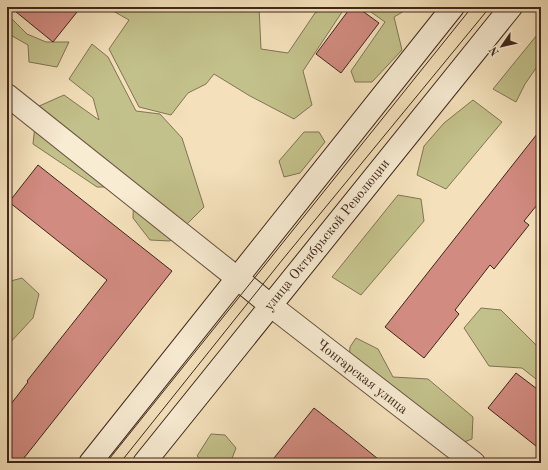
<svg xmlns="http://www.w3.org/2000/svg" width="548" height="470" font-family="'Old Standard TT',serif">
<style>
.green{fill:#c3c18b;stroke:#817454}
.building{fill:#d18b80;stroke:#3f261c}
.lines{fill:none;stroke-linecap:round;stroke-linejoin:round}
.street-casing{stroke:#6c5544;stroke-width:24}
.secondary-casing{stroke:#3f261c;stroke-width:24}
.street{stroke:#f8ecd3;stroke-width:22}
.secondary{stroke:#f8ecd3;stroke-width:22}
.tram{stroke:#3f261c;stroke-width:1}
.labels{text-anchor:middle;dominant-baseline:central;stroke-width:3;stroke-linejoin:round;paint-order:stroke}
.street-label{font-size:14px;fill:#3f261c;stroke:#f8ecd3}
</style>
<rect width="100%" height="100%" fill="#f4e1bb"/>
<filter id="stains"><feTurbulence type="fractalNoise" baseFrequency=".005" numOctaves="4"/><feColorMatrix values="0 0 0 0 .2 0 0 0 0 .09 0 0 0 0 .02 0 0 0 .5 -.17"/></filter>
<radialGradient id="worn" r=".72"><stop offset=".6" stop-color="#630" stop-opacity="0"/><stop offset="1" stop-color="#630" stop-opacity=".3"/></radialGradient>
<path class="green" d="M 106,7 L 191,7 L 193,10 L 196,7 L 259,7 L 261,49 L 288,53 L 315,13 L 326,7 L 342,7 L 342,12 L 303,71 L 312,105 L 294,119 L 250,96 L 214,74 L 206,84 L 188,93 L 171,115 L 139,107 L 109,49 L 129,20 Z
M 364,7 L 411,7 L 394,17 L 402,50 L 372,82 L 355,82 L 351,71 L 385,22 Z
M 7,14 L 27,34 L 46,42 L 69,42 L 57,67 L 29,62 L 28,45 L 7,33 Z
M 541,30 L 541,61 L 525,84 L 516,102 L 493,89 Z
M 92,44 L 108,57 L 136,111 L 160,114 L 182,138 L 204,207 L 170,241 L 150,240 L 133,218 L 134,187 L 97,187 L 33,144 L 37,107 L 64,95 L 99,120 L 93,98 L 69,79 Z
M 473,100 L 502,122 L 446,189 L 417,175 L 424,146 L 444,123 Z
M 304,132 L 319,132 L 325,142 L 300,173 L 284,177 L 279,161 Z
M 398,195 L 421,199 L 424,221 L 361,295 L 332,277 Z
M 22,278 L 39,294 L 33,318 L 7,346 L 7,282 Z
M 481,308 L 501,310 L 541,350 L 541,383 L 522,368 L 489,366 L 464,328 Z
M 356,338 L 378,349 L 393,377 L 428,379 L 473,417 L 472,439 L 448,448 L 349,365 L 350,347 Z
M 211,434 L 225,435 L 236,448 L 231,461 L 228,463 L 205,463 L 197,456 Z"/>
<path class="building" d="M 10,7 L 81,7 L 53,42 Z
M 351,7 L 357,7 L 379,23 L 341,73 L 316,54 Z
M 541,129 L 541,200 L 524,221 L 529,225 L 494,269 L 490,265 L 455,310 L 459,314 L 424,358 L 385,327 Z
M 38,165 L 172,271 L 20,463 L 7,463 L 7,409 L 28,382 L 27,381 L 107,280 L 9,202 Z
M 516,373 L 541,392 L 541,450 L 488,408 Z
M 314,408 L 346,433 L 383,463 L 270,463 Z"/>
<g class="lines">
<defs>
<path id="street" d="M 7,95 L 237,278
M 270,305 L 474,463"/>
<path id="secondary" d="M 237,278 L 270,305
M 90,463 L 453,7
M 144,463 L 511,7"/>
</defs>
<use href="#street" class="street-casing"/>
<use href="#secondary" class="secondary-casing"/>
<use href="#street" class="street"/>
<use href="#secondary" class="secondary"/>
<path class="tram" d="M 106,463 L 472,7
M 120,463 L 283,259 L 490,7"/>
</g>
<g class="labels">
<g class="street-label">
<text transform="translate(327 235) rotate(-51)">улица Октябрьской Революции</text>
<text transform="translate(362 377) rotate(38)">Чонгарская улица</text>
</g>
</g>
<rect width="548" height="470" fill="none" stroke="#f4e1bb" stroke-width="24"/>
<rect x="8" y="8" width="532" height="454" fill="none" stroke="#3f261c" stroke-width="2"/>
<rect x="12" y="12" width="524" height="446" fill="none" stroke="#3f261c"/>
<g transform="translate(502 46) rotate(236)" stroke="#f8ecd3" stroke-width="3" paint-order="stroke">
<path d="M0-3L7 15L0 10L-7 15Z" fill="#3f261c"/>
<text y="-6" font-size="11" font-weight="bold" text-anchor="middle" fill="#3f261c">N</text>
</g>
<rect width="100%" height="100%" filter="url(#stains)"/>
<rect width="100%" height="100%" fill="url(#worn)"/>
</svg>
